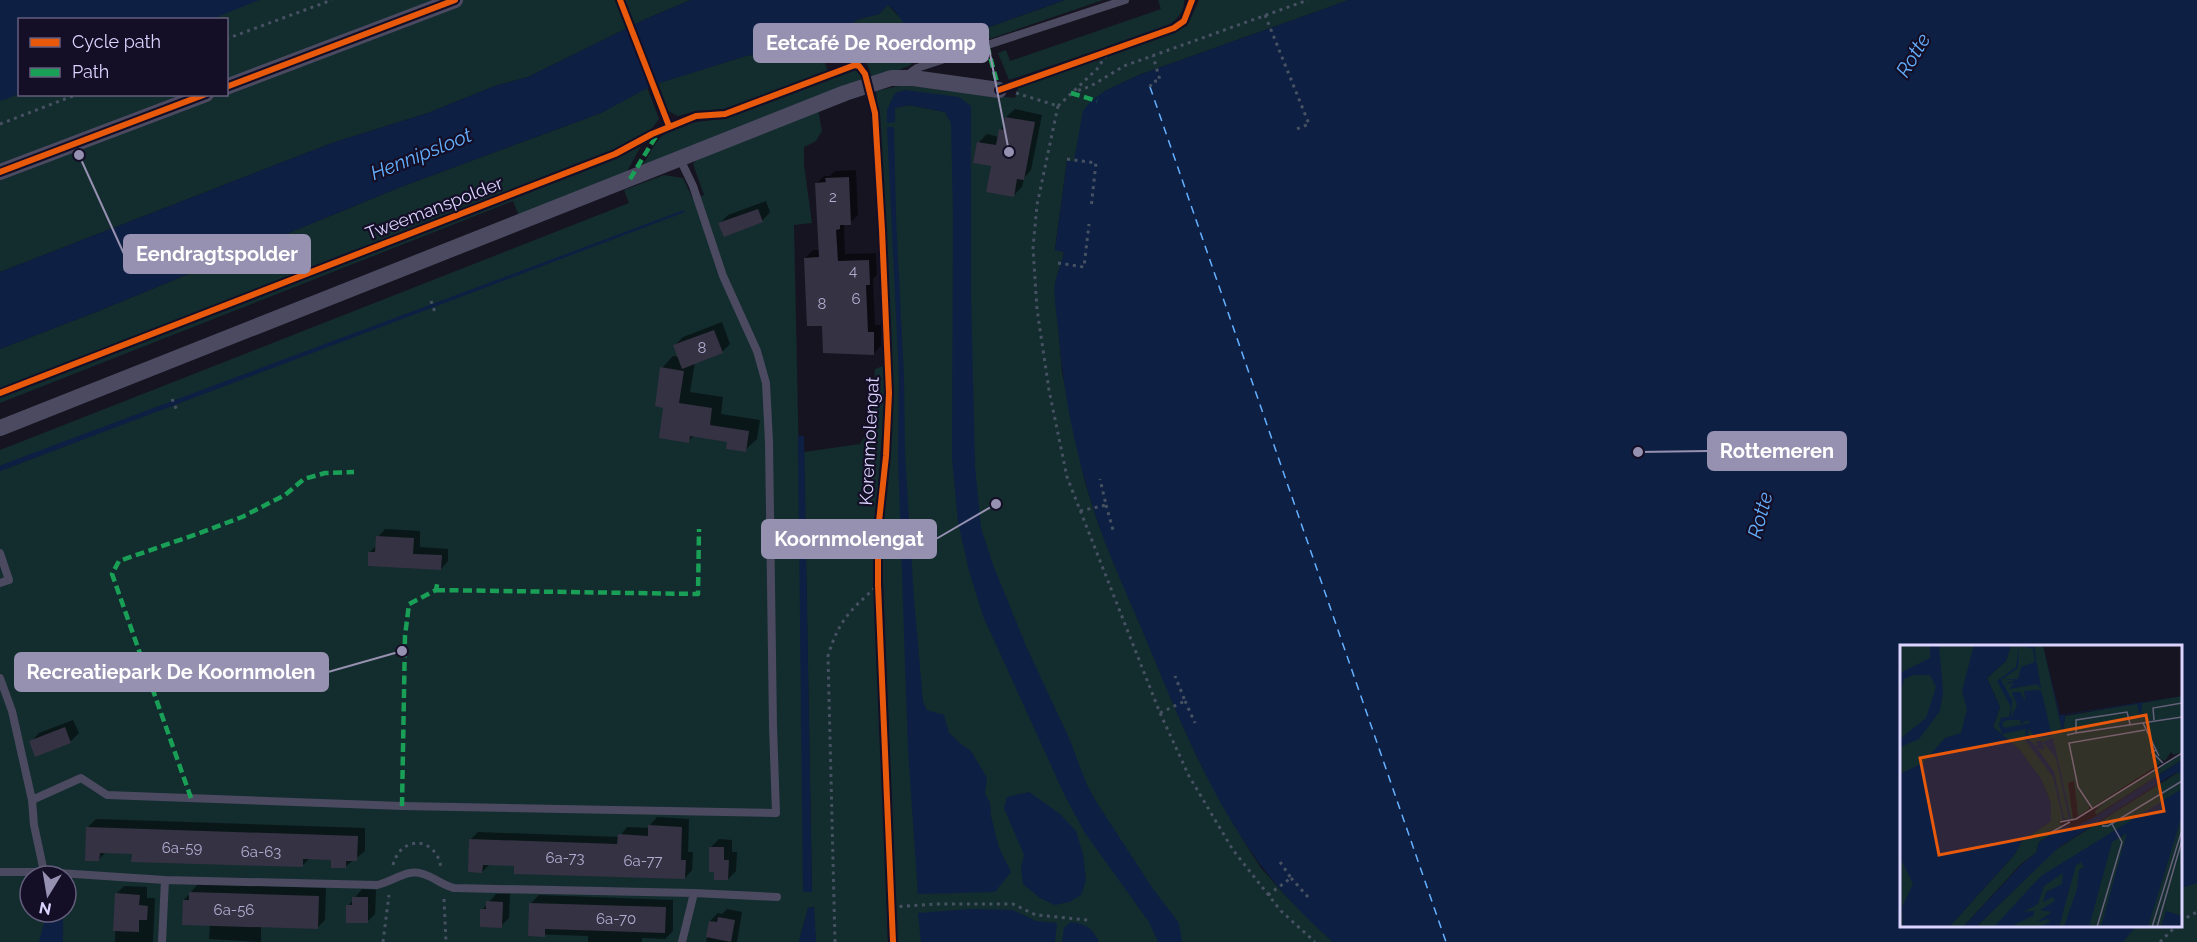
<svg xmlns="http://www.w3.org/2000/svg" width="2197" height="942" font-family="Raleway,sans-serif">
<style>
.green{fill:#132c2e;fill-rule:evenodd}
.water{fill:#0e1f44}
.shadow{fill:#0007}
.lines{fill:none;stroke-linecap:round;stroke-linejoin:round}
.ferry{stroke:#64b0fe;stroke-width:1.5;stroke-dasharray:8 6;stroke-linecap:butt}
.building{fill:#353243}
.path{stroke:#465261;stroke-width:3;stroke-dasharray:3 4.5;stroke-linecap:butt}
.service{stroke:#4b4a61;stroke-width:8}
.minor{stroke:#4b4a61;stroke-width:16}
.quiet{stroke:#1a9f57;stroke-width:4.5;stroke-dasharray:9 4.5;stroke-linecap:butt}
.cycleway-casing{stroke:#140f26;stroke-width:10}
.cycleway{stroke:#e8590c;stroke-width:6}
.labels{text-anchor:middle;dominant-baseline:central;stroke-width:4.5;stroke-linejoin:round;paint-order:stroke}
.number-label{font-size:15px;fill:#b2acd0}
.street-label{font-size:18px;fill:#dbd4ff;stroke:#140f26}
.water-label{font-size:20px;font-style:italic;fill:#64b0fe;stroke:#140f26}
.inset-river{fill:none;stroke:#0e1f44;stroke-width:3}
.inset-road{fill:none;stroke:#65617a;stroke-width:1.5}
.view{fill:#e8590c;fill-opacity:0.15;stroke:#e8590c;stroke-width:3}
.inset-edge{fill:none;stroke:#dbd4ff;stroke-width:3}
.leader{fill:none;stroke:#9691b1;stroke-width:2}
.callout-dot{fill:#9691b1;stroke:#140f26;stroke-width:2}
.callout{fill:#9691b1;stroke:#9691b1;stroke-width:2}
.callout-label{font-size:20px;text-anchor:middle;font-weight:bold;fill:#fff}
</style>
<rect width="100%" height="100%" fill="#171421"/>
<path class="green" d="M 0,0 L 691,0 L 648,18 L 528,77 L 495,86 L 428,113 L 332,143 L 0,272 ZM 20,20 L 226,20 L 226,94 L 20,94 Z
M 1065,0 L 1103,0 L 960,49 L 956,39 Z
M 1158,0 L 1184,0 C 1185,13 1176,20 1166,27 L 1009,80 L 998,53 L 1006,50 L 1010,61 L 1161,9 Z
M 1199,0 L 1349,0 L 1139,75 L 1105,91 L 1074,162 L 1067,161 L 1055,249 L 1064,252 L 1061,267 L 1055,283 L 1062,372 L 1085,482 L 1099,526 L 1182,724 L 1201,765 L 1245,843 L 1261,868 L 1288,898 L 1333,942 L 897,942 L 883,584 L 883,532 L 892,397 L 885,219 L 876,91 L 903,85 L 1015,98 L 1018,87 L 1187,26 ZM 905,90 L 971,115 L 951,122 L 945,112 L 909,105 L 895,108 Z
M 888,5 L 906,24 L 912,37 L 950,33 L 952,39 L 911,54 L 911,65 L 873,81 L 867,63 L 851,44 L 821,53 L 828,71 L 725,109 L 696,111 L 678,116 L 668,111 L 658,83 L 746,56 L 819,43 L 859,19 L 879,14 Z
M 854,70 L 860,72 L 862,83 L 641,168 C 647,159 652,147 659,139 C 672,123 704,121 723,119 Z
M 647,87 L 659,119 L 650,131 L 616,149 L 0,389 L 0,349 L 96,312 L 398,188 L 601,113 Z
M 818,109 L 822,131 L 816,141 L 804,147 L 804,165 L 812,223 L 794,225 L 808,892 L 812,892 L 804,452 L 860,444 L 871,427 L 875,369 L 883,366 L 885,393 L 875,531 L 888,942 L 816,942 L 813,907 L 808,908 L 799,942 L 0,942 L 0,471 L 279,363 L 0,466 L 0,450 L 629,203 L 624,190 L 664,175 L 683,178 L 693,199 L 704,195 L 693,164 L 701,155 ZM 30,876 L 66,876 L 66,912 L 30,912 Z
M 641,146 L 625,175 L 519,216 L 513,201 L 0,403 L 0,397 L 617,158 Z
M 2197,801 L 2197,942 L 1922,942 L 1955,926 L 2180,926 L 2181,810 Z"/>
<path class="water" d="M 0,0 L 259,0 L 212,19 L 20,20 L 19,94 L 0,101 Z
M 691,0 L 1065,0 L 952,40 L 949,33 L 920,42 C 906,33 903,16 888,5 L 879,14 L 859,19 L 819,43 L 746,56 L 653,85 L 601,113 L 398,188 L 96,312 L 0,349 L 0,272 L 332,143 L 428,113 L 495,86 L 528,77 L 648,18 Z
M 1349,0 L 2197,0 L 2197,883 L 2181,888 L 2180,646 L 1902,646 L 1902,926 L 2136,926 L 2123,942 L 1333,942 C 1300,913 1270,881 1246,844 C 1205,783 1178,716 1150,649 C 1133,607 1113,566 1098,523 C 1078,463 1064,400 1059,337 C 1058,323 1053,295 1055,283 C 1057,273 1062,263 1064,252 L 1055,250 L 1067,161 L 1074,161 L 1083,111 L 1090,102 L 1105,91 L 1139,75 Z
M 905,90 L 959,97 L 971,106 L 971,295 L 975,466 L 981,528 L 993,565 L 1026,646 L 1069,738 L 1086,783 L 1097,803 L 1153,889 L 1179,923 L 1182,942 L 1158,942 L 1149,922 L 1085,833 L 1065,796 L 983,616 L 969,571 L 958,522 L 952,458 L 953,214 L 951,123 L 945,112 L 909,105 L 895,108 L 895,122 L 887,123 L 887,110 L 895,93 Z
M 887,127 L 894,127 L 896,218 L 904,377 L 905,455 L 914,599 L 923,702 L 927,710 L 944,715 L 949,733 L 961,744 L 971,751 L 987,778 L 985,794 L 990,803 L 991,816 L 999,848 L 1011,872 L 995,892 L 918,894 L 908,750 L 898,456 L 899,377 Z
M 684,210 L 685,212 L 0,471 L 0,466 L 17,459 Z
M 798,436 L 804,436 L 812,892 L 803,892 Z
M 1029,792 L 1060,814 L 1076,831 L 1083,854 L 1086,880 L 1081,895 L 1069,902 L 1055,905 L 1040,898 L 1023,884 L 1021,867 L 1024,855 L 1004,808 L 1007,797 Z
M 814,907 L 816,942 L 799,942 L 808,908 Z
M 970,909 L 1013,910 L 1036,921 L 1057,923 L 1055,942 L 921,942 L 918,913 Z
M 47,912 L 63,912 L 63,942 L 39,942 Z
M 1071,922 C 1086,924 1093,929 1099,942 L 1062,942 L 1064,928 Z"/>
<path class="shadow" d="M 1015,109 L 1042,115 L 1031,170 L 1024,178 L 1022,187 L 1014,195 L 979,142 L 987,134 L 999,137 L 1006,117 Z
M 856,170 L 858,215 L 850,223 L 844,224 L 845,254 L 876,253 L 877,275 L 873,279 L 875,325 L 881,325 L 881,346 L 873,354 L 823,324 L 805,258 L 813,250 L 820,250 L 817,183 L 824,176 L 830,176 L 835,171 Z
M 766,201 L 770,212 L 762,221 L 720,223 L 728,215 Z
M 722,322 L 730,344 L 722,352 L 695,362 L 690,392 L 723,397 L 721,414 L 760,420 L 757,439 L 745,450 L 729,440 L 695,435 L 688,441 L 665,406 L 662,368 L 673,356 L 680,357 L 675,345 L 683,337 Z
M 385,529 L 420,531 L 420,547 L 448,549 L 448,561 L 441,569 L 370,552 L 377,545 L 378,537 Z
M 73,720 L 79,733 L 70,742 L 31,742 L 39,733 Z
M 657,817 L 689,819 L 688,852 L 693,852 L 692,870 L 685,878 L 516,864 L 490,864 L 482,872 L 470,840 L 478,832 L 619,837 L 627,827 L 650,828 L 650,825 Z
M 96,819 L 365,828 L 365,851 L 345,867 L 333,858 L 310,858 L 302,866 L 133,852 L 107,851 L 99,859 L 87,828 Z
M 719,839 L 732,840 L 732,852 L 737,852 L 736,871 L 728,879 L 711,847 Z
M 198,884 L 326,888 L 325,920 L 317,928 L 261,926 L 261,942 L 209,939 L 210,924 L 184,900 Z
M 124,886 L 147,887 L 147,898 L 155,898 L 153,942 L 115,942 L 116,894 Z
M 362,889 L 376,890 L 375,914 L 367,922 L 348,906 Z
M 496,894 L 510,894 L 509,918 L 501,926 L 482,910 Z
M 539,895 L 673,900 L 673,931 L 665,939 L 642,938 L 642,942 L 588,942 L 588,936 L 529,934 L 531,903 Z
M 727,909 L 742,912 L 737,942 L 706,942 L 710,921 L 718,913 L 722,914 Z"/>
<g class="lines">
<path class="ferry" d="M 1150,87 L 1446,942"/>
</g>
<path class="building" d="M 1005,117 L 1035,122 L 1024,180 L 1017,179 L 1014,197 L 986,192 L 991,166 L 973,163 L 977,142 L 996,145 L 999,129 L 1003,130 Z
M 849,177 L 851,225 L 840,225 L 840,229 L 836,230 L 838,261 L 869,260 L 870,285 L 866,285 L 868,332 L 874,332 L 874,355 L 823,353 L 822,326 L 807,326 L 804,258 L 819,257 L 815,183 L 826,182 L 825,178 Z
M 758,209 L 763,222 L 724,237 L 718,223 Z
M 714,330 L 723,353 L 682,369 L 673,345 Z
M 660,367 L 684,371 L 679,403 L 712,408 L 710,425 L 749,431 L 746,452 L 726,449 L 727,442 L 690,436 L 689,443 L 659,438 L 663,408 L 655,406 Z
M 376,536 L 414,538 L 413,554 L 442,555 L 441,570 L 368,566 L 368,552 L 375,552 Z
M 65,727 L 71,743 L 35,757 L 29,741 Z
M 648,825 L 682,827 L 681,860 L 686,860 L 685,879 L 514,874 L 514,866 L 483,865 L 482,873 L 468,872 L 469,839 L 617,844 L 618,834 L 648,836 Z
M 86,827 L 358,836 L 357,861 L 346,861 L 346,868 L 331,868 L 331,860 L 303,859 L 303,867 L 131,862 L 132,854 L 100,853 L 99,861 L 85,861 Z
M 709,847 L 724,847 L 724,860 L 729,860 L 728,880 L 714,880 L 714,872 L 709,872 Z
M 189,892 L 319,896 L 318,929 L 182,925 L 183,900 L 189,900 Z
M 115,893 L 140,895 L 139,905 L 148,906 L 147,920 L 139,920 L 139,932 L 113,931 Z
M 352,897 L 368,897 L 368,923 L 346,923 L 346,905 L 352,905 Z
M 486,901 L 503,902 L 502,928 L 480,927 L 480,909 L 486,909 Z
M 529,903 L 666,907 L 665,933 L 545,929 L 545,937 L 528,936 Z
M 718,917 L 735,920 L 731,942 L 706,937 L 709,921 L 717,922 Z"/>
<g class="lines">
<path class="path" d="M 1265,15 L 1309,124 L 1297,129
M 952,32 L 955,43
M 226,39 L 332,0
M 1150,87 L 1152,82 L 1160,80 L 1153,56
M 1016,93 L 1058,106
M 1071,93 L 1091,86 L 1124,66 L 1308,0
M 1058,106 L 1037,205 L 1033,248 L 1037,309 L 1049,390 L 1067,477 L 1160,713 L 1189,776 L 1233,850 L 1281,911 L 1315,942
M 1058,106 L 1097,69 L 1109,51
M 0,124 L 78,94
M 1067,159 L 1096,163 L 1091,208
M 1058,263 L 1084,267 L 1089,224
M 431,301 L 436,315
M 172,399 L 178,413
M 1106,505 L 1113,530
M 1080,511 L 1106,505 L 1100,479
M 1185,701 L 1195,723
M 1160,713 L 1185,701 L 1175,676
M 393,865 C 401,834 437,837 441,868
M 1291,878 L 1308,897
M 1268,895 L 1291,878 L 1278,859
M 444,899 L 446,942
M 892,907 L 936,904 L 1013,904 L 1036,915 L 1088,920
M 2180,921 L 2197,912
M 383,942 L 389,895
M 835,942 L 828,656 C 839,619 851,610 878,585
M 2160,942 L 2176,926"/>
<path class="service" d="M 906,76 L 917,68 L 1125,0
M 0,553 L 9,580 L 0,583
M 0,678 L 12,711 L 32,800 L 34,825 L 44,872
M 32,800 L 81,778 L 107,795 L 402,806 L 776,813 L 773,726 L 769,442 L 766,383 L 757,351 L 723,276 L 693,186 L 680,159
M 0,872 L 44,872 L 165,880 L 377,885 C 392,882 408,868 423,874 C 434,877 442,885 454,888 L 694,893
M 162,942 L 165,880
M 682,942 L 694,893 L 777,897"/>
<path class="minor" d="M 226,87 L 455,0
M 0,172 L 206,94
M 0,428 L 845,93 L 891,78 L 913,78 L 999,90"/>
<path class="quiet" d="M 957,43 L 984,34 L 999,90
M 1071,93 L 1097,101
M 630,179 L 655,138 L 660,134
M 436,590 L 698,594 L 699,529
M 191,798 L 112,574 L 119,561 L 197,534 L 242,517 L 285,495 L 304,479 L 325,473 L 354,472
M 402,806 L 405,636 L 409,604 L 436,590 L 438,580"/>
<defs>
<path id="cycleway" d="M 620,0 L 669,126
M 226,87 L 455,0
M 999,90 L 1174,28 L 1184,21 L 1192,0
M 0,172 L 206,94
M 0,393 L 615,154 L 652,134 L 696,116 L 725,114 L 855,65 L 859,66 L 865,74 L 875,113 L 882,230 L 889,393 L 886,456 L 878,531 L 878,585 L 893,942"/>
</defs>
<use href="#cycleway" class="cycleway-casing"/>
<use href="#cycleway" class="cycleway"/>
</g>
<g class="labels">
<g class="number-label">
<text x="833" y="197">2</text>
<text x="853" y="271">4</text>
<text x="856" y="299">6</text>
<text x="822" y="304">8</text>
<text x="702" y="348">8</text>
<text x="182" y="848">6a-59</text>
<text x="261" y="852">6a-63</text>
<text x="565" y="858">6a-73</text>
<text x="643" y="861">6a-77</text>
<text x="234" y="910">6a-56</text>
<text x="616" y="919">6a-70</text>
</g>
<g class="street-label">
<text transform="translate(434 208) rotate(-21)">Tweemanspolder</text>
<text transform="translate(869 441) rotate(-87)">Korenmolengat</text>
</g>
<g class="water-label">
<text transform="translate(1913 55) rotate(-59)">Rotte</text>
<text transform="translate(421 154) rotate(-22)">Hennipsloot</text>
<text transform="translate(1760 515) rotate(-75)">Rotte</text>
</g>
</g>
<g transform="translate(1900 645)">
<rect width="282" height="282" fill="#171421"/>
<path d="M 0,0 L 80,0 L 64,96 L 0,164 ZM 111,0 L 133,0 L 136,5 L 134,0 L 143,0 L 163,89 L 165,71 L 282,51 L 282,107 L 274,110 L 271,107 L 265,116 L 261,114 L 261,118 L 193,162 L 189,160 L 189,164 L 178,171 L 174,136 L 168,138 L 173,174 L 159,176 L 161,181 L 145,188 L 166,181 L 139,197 L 136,208 L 121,219 L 63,282 L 49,282 L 115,209 L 121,197 L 151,176 L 151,158 L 141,134 L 120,105 L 93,82 L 100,62 L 87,33 L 106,16 ZM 282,109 L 282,115 L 196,170 L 195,166 L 204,159 L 196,164 L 197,161 ZM 282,125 L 282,282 L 76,282 L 155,205 ZM 0,187 L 19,231 L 8,282 L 0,282 Z" fill="#132c2e"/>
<path d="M 30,0 L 39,0 L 43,46 L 40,66 L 19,94 L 0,102 L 0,94 L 26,73 L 36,42 L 30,30 L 13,30 L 4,34 L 0,47 L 0,28 L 30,13 ZM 74,0 L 111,0 L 106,16 L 87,33 L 100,62 L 93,82 L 120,105 L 141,134 L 151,158 L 151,176 L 121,197 L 115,209 L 49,282 L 3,282 L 2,262 L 13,239 L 0,212 L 0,129 L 23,118 L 45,93 L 61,88 L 67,64 L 62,46 ZM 119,0 L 118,23 L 101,35 L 112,55 L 111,73 L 117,60 L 112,47 L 120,47 L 126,57 L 124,46 L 141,45 L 152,91 L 135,93 L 129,83 L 127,93 L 137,102 L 136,96 L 142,96 L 145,105 L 137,103 L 154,127 L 164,173 L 169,174 L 156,113 L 143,97 L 153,93 L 171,174 L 163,175 L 153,132 L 125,95 L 126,84 L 102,89 L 99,80 L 101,73 L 109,72 L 111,62 L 97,36 L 116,22 ZM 107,75 L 121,75 L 120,79 L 127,75 L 131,78 L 104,83 L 102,77 ZM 122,0 L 134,2 L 141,43 L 137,39 L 109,44 L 114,38 L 105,39 L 115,35 L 104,34 L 118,34 L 121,22 L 135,17 L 133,4 ZM 143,0 L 160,70 L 282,51 L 242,58 L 241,74 L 237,59 L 165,70 L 163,89 ZM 282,115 L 282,131 L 278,127 L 269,132 L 159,202 L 76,282 L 63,282 L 122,219 L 136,208 L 139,197 L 166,181 L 173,183 L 196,171 ZM 282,144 L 282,170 L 248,282 L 201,282 L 227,188 L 212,197 L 189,282 L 164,282 L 177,244 L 179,225 L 184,222 L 181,217 L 176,220 L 159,282 L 139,282 L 150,277 L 148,274 L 137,277 L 152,267 L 140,265 L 155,256 L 153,252 L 143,257 L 146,247 L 162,239 L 163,228 L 144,241 L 138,259 L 123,267 L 134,266 L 134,270 L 110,282 L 94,282 L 141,231 ZM 266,266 L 282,271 L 282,282 L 261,282 Z" fill="#0e1f44" fill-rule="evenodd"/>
<path class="inset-river" d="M 93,0 L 71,29 L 71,53 L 145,180"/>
<path class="inset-road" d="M 254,75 L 253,63 L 282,58M 243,78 L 256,105M 176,88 L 282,72M 167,90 L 176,88 L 176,75 L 227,67 L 230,79M 259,111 L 256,105 L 252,107 L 263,118M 192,163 L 178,142 L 169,98 L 245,85M 160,177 L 176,174 L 282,108M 202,181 L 208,181 L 282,136M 146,190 L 170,177M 197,282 L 222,197 L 212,179M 252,282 L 282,185M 257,282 L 282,195"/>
<path class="view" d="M 246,70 L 264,166 L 39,210 L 20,113 Z"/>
<rect width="282" height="282" class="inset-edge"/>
</g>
<path class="leader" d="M1009 152L988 43M79 155L124 254M1638 452L1708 451M996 504L936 539M402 651L328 672"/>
<g class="callout-dot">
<circle cx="1009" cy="152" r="6"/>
<circle cx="79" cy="155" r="6"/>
<circle cx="1638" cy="452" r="6"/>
<circle cx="996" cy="504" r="6"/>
<circle cx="402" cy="651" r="6"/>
</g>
<g class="callout">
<rect x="754" y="24" width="234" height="38" rx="6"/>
<rect x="124" y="235" width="186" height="38" rx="6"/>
<rect x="1708" y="432" width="138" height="38" rx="6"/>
<rect x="762" y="520" width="174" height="38" rx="6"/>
<rect x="15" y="653" width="313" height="38" rx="6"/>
</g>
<g class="callout-label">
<text x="871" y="50">Eetcafé De Roerdomp</text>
<text x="217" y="261">Eendragtspolder</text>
<text x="1777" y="458">Rottemeren</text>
<text x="849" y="546">Koornmolengat</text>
<text x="171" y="679">Recreatiepark De Koornmolen</text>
</g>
<rect x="18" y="18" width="210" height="78" fill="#140f26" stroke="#645e7d" stroke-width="1.5"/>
<rect x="30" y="38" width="30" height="9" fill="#e8590c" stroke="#645e7d" stroke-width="1.5"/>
<text x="72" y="48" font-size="18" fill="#dbd4ff">Cycle path</text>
<rect x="30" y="68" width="30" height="9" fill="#1a9f57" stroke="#645e7d" stroke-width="1.5"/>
<text x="72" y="78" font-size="18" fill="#dbd4ff">Path</text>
<g transform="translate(48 894) rotate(191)"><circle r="28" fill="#140f26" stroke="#645e7d" stroke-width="1.5"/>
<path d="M0-4.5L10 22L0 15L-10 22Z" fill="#9691b1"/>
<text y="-9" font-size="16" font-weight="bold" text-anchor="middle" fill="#dbd4ff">N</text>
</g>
</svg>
